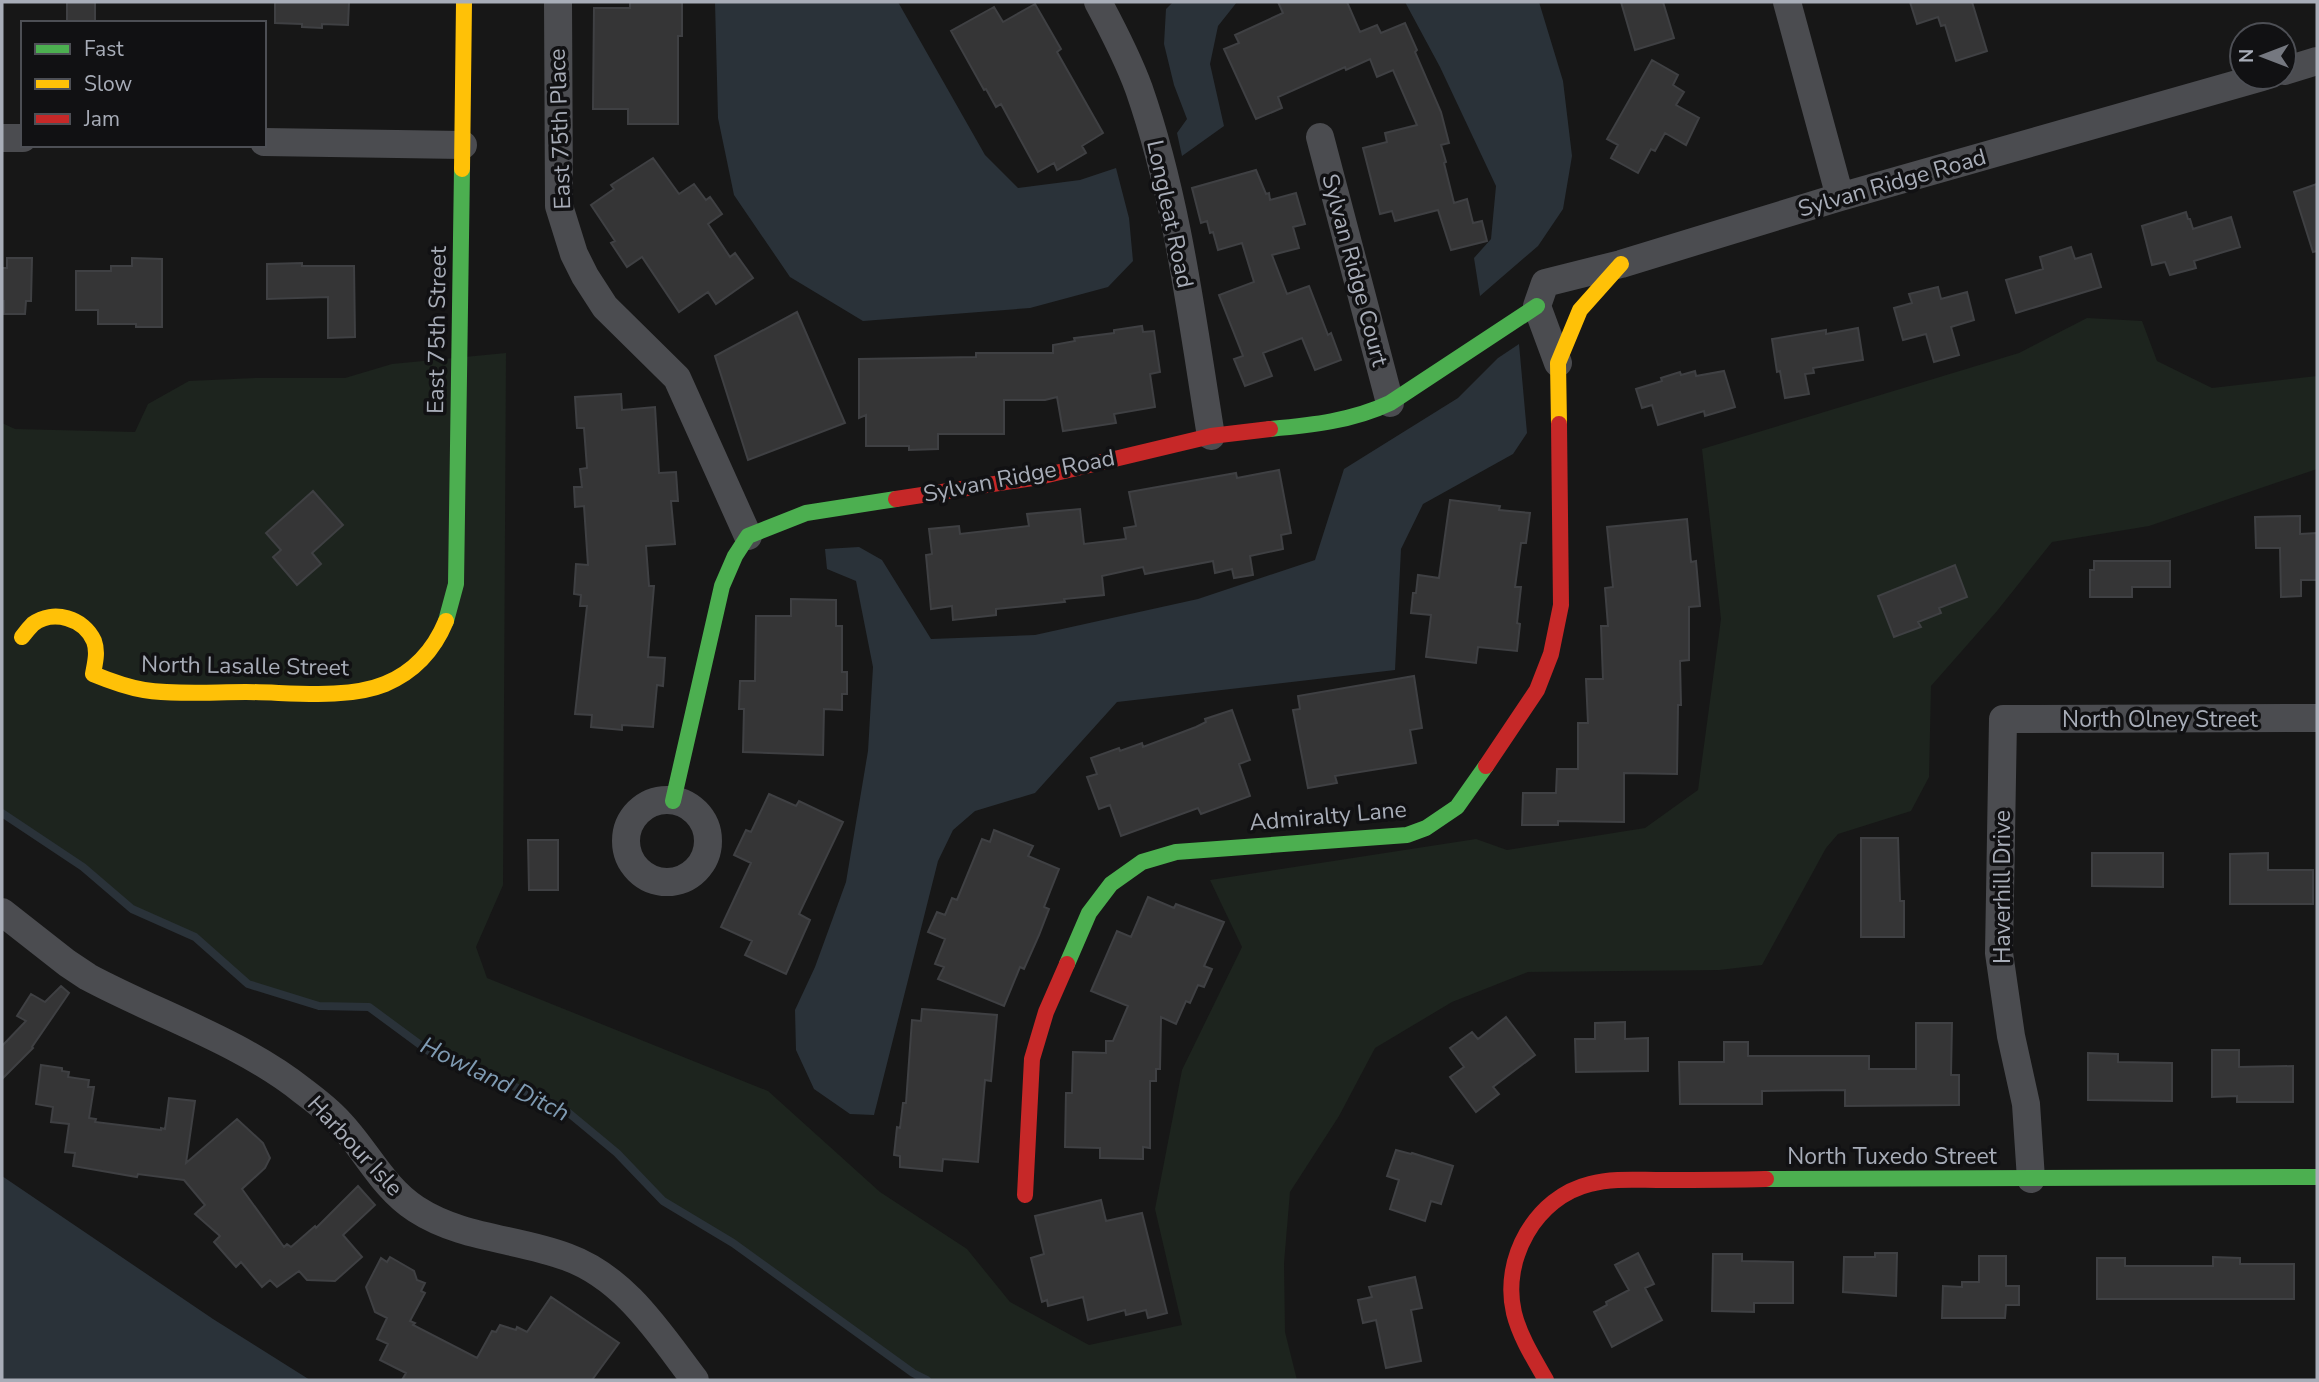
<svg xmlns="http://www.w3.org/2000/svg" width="2319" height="1382" font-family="'Nunito Sans',sans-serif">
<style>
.green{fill:#1d241e}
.water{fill:#2a3239}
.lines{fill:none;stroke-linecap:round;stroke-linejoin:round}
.stream{stroke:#2a3239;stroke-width:8}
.building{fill:#353536;stroke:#3f4043;stroke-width:2}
.street{stroke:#4b4c50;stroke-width:28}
.fast{stroke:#4caf50;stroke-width:16}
.slow{stroke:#ffc107;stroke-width:16}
.jam{stroke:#c62828;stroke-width:16}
.labels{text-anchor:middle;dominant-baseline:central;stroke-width:7;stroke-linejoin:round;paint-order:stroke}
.street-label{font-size:23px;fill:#a8adb8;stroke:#111113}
.water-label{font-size:24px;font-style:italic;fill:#7f9bb3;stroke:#111113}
</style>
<rect width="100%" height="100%" fill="#171717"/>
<path class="green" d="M 2087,318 L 2142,321 L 2157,361 L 2212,388 L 2317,376 L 2317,469 L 2149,526 L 2052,542 L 1997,611 L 1931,686 L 1929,777 L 1911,811 L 1838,834 L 1826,848 L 1762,965 L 1719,970 L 1528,972 L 1452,1002 L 1375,1048 L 1339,1116 L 1290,1192 L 1284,1263 L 1285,1332 L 1297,1380 L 927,1380 L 913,1373 L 733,1243 L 663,1201 L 617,1153 L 564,1109 L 511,1085 L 430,1052 L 369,1007 L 319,1006 L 248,984 L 195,937 L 132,909 L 83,867 L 2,813 L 2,423 L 15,429 L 135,432 L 148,404 L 189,381 L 255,378 L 345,378 L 392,364 L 506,353 L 503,885 L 476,947 L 487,978 L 768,1091 L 880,1192 L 967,1249 L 1010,1302 L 1089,1345 L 1182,1325 L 1155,1209 L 1182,1070 L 1242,947 L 1210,880 L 1476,839 L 1507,850 L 1645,828 L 1698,790 L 1721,619 L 1702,449 L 2019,353 Z"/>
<path class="water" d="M 715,2 L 898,2 L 985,155 L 1018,188 L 1080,180 L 1116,168 L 1129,218 L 1133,261 L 1108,287 L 1030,308 L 863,321 L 790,277 L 734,195 L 718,118 Z
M 1173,2 L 1237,2 L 1218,26 L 1210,64 L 1224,126 L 1182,156 L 1177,133 L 1187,119 L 1174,85 L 1164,44 L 1166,9 Z
M 1405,2 L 1539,2 L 1563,81 L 1572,156 L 1563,209 L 1538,246 L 1480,296 L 1474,258 L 1491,239 L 1496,186 L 1440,67 Z
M 1519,344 L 1527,433 L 1513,454 L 1423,504 L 1401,549 L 1395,670 L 1117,702 L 1035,793 L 975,811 L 953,830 L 938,861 L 874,1115 L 850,1114 L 814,1089 L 796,1050 L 795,1010 L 815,967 L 846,882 L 868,751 L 873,667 L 856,581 L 827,569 L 825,549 L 859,547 L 882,560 L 931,639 L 1035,635 L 1198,599 L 1315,560 L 1344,469 L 1458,398 L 1498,358 Z
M 2,1176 L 213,1319 L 310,1380 L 2,1380 Z"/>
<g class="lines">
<path class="stream" d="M 2,813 L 83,867 L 132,909 L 195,937 L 248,984 L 319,1006 L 369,1007 L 430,1052 L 511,1085 L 564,1109 L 617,1153 L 663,1201 L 733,1243 L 913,1373 L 927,1380"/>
</g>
<path class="building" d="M 67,2 L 95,2 L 95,23 L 67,23 Z
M 275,2 L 349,2 L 348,25 L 322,24 L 322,28 L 302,27 L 302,24 L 275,23 Z
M 630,2 L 682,2 L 682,36 L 678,36 L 678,124 L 628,124 L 628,109 L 593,109 L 594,8 L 630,8 Z
M 1278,2 L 1347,2 L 1360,32 L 1377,25 L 1381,33 L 1405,23 L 1417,50 L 1415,52 L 1441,112 L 1449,143 L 1441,145 L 1446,162 L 1444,163 L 1454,203 L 1467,199 L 1473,223 L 1482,221 L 1487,241 L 1451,250 L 1438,210 L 1395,221 L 1392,211 L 1380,214 L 1363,148 L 1387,142 L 1385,133 L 1417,125 L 1393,70 L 1377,77 L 1370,59 L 1346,70 L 1345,67 L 1278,97 L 1282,108 L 1256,119 L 1224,49 L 1239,43 L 1235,35 L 1283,13 Z
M 1621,2 L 1663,2 L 1674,38 L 1635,50 Z
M 1910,2 L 1972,2 L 1987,51 L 1956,61 L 1945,25 L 1941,26 L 1938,17 L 1917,24 Z
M 1035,4 L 1061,49 L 1057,52 L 1103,133 L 1082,146 L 1086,153 L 1057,170 L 1054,163 L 1038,172 L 1001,104 L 996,107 L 986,89 L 984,90 L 951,31 L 994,7 L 1003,22 Z
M 1652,60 L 1678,75 L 1673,85 L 1684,92 L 1676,105 L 1699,118 L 1686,145 L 1665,133 L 1655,151 L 1651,149 L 1638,173 L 1611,158 L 1618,145 L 1607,139 Z
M 653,158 L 679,194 L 694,184 L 706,200 L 710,197 L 722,214 L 708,224 L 730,257 L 735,253 L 753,278 L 716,304 L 708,292 L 679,312 L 642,257 L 627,267 L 611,243 L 615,241 L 591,205 L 614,189 L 611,185 Z
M 1256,170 L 1266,194 L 1269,193 L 1270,200 L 1296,193 L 1305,224 L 1293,227 L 1299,248 L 1272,255 L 1287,294 L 1309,286 L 1328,335 L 1331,333 L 1341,360 L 1315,370 L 1302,338 L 1263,353 L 1272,376 L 1245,386 L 1234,359 L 1243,356 L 1219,295 L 1254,282 L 1242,243 L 1218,250 L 1213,232 L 1210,233 L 1207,221 L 1201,223 L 1192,188 Z
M 2317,184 L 2317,251 L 2313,252 L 2294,192 Z
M 2186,212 L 2188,219 L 2190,219 L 2193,229 L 2231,217 L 2240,247 L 2194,261 L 2196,268 L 2170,275 L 2165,262 L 2152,265 L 2142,226 Z
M 2071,247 L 2075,259 L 2091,254 L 2101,287 L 2016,313 L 2006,280 L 2043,269 L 2040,257 Z
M 7,258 L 32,258 L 31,301 L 26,301 L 25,314 L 4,314 L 4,301 L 2,301 L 2,268 L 7,268 Z
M 132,258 L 162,259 L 162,327 L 136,327 L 136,324 L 98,324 L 98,310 L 76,310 L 76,271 L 111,271 L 111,266 L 132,266 Z
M 302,263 L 302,266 L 354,266 L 355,337 L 328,338 L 328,297 L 267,299 L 267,264 Z
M 1938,287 L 1941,299 L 1967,292 L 1974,320 L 1951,327 L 1959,355 L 1934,362 L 1926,334 L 1903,340 L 1894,308 L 1912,303 L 1909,294 Z
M 797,312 L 845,423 L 748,460 L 715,356 Z
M 1142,326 L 1143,332 L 1154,331 L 1160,372 L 1150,374 L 1155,407 L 1114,414 L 1116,423 L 1063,431 L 1057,397 L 1045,400 L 1004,400 L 1004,434 L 938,434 L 938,449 L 909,450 L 909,446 L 866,446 L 866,415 L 859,418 L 859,359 L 976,357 L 976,353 L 1053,353 L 1053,345 L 1075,341 L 1074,338 L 1114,333 L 1114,330 Z
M 1858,328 L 1863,360 L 1813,368 L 1814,373 L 1805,374 L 1809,394 L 1785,398 L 1780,371 L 1777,372 L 1772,339 L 1826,330 L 1826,334 Z
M 1695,371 L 1696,376 L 1724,371 L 1735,407 L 1705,416 L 1704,411 L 1658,425 L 1652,405 L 1642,408 L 1636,389 L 1662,381 L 1661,378 L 1680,372 L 1681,375 Z
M 621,394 L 622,410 L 655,407 L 659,473 L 676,472 L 678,501 L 671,501 L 675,544 L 646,546 L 649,586 L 654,586 L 648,657 L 665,658 L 663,686 L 657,685 L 653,727 L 622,725 L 622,730 L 591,727 L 592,715 L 575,714 L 587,606 L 580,606 L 581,595 L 574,594 L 576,564 L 588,565 L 584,506 L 575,507 L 574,487 L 582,487 L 580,469 L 587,468 L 584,428 L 577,428 L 575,397 Z
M 1279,470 L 1291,533 L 1281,535 L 1283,549 L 1250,556 L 1253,575 L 1234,578 L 1232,569 L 1215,573 L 1213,561 L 1145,574 L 1143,567 L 1102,576 L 1104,595 L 1064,599 L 1065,602 L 996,609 L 996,615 L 953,620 L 952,606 L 931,609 L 926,555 L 932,554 L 929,529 L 959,526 L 960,534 L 1029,526 L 1027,514 L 1080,509 L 1084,544 L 1126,539 L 1124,528 L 1136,526 L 1129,492 L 1236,473 L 1237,478 Z
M 313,491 L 343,525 L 312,553 L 321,564 L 297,585 L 273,557 L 281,550 L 266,533 Z
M 1450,500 L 1500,506 L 1499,510 L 1530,513 L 1526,543 L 1521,543 L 1515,587 L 1521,587 L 1517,623 L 1520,624 L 1517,651 L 1478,647 L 1476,663 L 1426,657 L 1431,615 L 1411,613 L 1413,593 L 1416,593 L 1418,575 L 1439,578 Z
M 2300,516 L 2300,534 L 2317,533 L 2317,580 L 2301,580 L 2301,596 L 2281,597 L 2280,548 L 2256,548 L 2255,517 Z
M 1687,519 L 1691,562 L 1696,561 L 1700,606 L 1689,607 L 1689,660 L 1680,661 L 1681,705 L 1678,705 L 1677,774 L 1624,773 L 1624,822 L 1558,821 L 1558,825 L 1522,825 L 1523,793 L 1556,793 L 1557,769 L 1578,769 L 1578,723 L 1588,723 L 1586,679 L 1603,679 L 1601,626 L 1608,626 L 1605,588 L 1613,587 L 1607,527 Z
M 2094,561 L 2170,561 L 2170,587 L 2132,587 L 2132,597 L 2090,597 L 2090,570 L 2094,570 Z
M 1955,565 L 1967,597 L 1939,608 L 1941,613 L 1918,622 L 1921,627 L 1894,637 L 1878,596 Z
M 791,599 L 836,600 L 836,626 L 842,626 L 842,672 L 847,672 L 847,694 L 842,694 L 842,710 L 824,709 L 823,755 L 743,752 L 744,709 L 739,709 L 740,681 L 755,681 L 756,616 L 791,616 Z
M 1414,676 L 1422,728 L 1410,730 L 1416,763 L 1335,776 L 1337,783 L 1308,788 L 1293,710 L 1300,709 L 1298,696 Z
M 1232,710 L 1250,760 L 1239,764 L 1250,796 L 1201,814 L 1198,808 L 1121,836 L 1110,805 L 1099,809 L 1087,777 L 1097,774 L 1091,758 L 1119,748 L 1120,751 L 1142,743 L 1143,747 L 1196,727 L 1206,722 L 1205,719 Z
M 769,794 L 796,806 L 799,801 L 843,822 L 799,914 L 810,920 L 786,974 L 745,955 L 752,941 L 721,927 L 751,863 L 734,855 L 746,830 L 751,832 Z
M 994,830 L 1033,846 L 1028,856 L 1059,869 L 1044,907 L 1049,909 L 1039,935 L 1024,969 L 1020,967 L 1004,1006 L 938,979 L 944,967 L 935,964 L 945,939 L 928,932 L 937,912 L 945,915 L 952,898 L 957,900 L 982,839 L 990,842 Z
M 1861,838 L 1898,838 L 1900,901 L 1904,901 L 1904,937 L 1861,937 Z
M 528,840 L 558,840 L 558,890 L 529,890 Z
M 2092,853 L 2163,853 L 2163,887 L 2092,886 Z
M 2268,853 L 2268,870 L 2313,870 L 2313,904 L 2230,904 L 2230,854 Z
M 1148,897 L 1174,908 L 1176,904 L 1224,922 L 1204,966 L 1212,969 L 1204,987 L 1198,985 L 1190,1003 L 1186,1001 L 1176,1024 L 1161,1017 L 1160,1069 L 1156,1069 L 1156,1081 L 1150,1081 L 1150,1148 L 1143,1147 L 1143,1159 L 1100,1158 L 1100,1148 L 1065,1147 L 1066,1093 L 1072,1093 L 1073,1052 L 1106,1053 L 1106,1041 L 1113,1041 L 1128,1006 L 1091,991 L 1117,931 L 1131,937 Z
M 61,986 L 69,993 L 32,1047 L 33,1048 L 2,1079 L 2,1046 L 26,1021 L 17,1016 L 31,994 L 45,1002 Z
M 922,1009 L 997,1015 L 991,1081 L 985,1080 L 978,1162 L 943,1159 L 942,1171 L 900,1167 L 900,1156 L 894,1155 L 897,1127 L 900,1128 L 903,1103 L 906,1103 L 912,1020 L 921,1021 Z
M 1506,1017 L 1535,1055 L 1493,1087 L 1499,1094 L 1476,1112 L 1450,1077 L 1464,1067 L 1450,1048 L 1472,1032 L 1478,1039 Z
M 1625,1022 L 1625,1039 L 1648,1038 L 1648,1071 L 1576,1072 L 1575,1039 L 1595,1039 L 1595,1023 Z
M 1916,1023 L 1952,1023 L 1951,1075 L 1959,1075 L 1959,1105 L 1845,1106 L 1845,1090 L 1762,1091 L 1762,1104 L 1680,1104 L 1679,1062 L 1724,1062 L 1724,1042 L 1748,1042 L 1748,1056 L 1869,1056 L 1869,1069 L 1916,1069 Z
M 2212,1050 L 2239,1050 L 2239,1067 L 2293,1066 L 2293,1102 L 2237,1102 L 2237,1096 L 2212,1097 Z
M 2088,1053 L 2118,1054 L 2118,1062 L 2172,1063 L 2172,1101 L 2088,1100 Z
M 41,1065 L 62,1068 L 62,1071 L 69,1072 L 68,1077 L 89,1080 L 88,1087 L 94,1087 L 89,1118 L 96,1119 L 95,1122 L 161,1130 L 161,1128 L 165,1129 L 169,1098 L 195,1101 L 186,1163 L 237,1119 L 263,1143 L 270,1158 L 265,1168 L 242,1189 L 284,1247 L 287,1244 L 291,1247 L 315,1226 L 316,1228 L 358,1186 L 375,1205 L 343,1235 L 362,1257 L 335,1281 L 307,1280 L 299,1271 L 277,1287 L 270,1280 L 262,1287 L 241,1262 L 236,1267 L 214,1242 L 220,1236 L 195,1214 L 205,1205 L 184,1180 L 138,1174 L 137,1177 L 73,1166 L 75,1153 L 65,1152 L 69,1124 L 51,1122 L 53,1107 L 36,1104 Z
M 1396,1150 L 1411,1154 L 1412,1153 L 1453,1166 L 1441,1204 L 1431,1201 L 1425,1221 L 1390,1209 L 1399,1180 L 1387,1176 Z
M 1101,1200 L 1106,1221 L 1142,1213 L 1167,1313 L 1148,1318 L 1146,1310 L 1126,1315 L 1125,1310 L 1088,1320 L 1083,1297 L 1048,1306 L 1047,1300 L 1042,1302 L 1031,1258 L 1044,1254 L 1035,1216 Z
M 1638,1253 L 1654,1284 L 1645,1288 L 1662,1320 L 1612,1347 L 1594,1312 L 1607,1305 L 1606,1302 L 1629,1290 L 1615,1265 Z
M 1875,1253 L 1897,1253 L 1896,1296 L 1843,1292 L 1844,1257 L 1875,1257 Z
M 1713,1254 L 1742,1254 L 1742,1261 L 1793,1262 L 1793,1303 L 1754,1303 L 1754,1312 L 1712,1311 Z
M 1979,1256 L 2006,1256 L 2006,1286 L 2019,1286 L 2019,1305 L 2006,1305 L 2005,1318 L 1942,1318 L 1943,1286 L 1962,1287 L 1962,1282 L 1979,1282 Z
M 390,1257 L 414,1271 L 417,1280 L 425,1283 L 421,1291 L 425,1293 L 410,1321 L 415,1323 L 413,1325 L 477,1358 L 492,1331 L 496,1332 L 500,1325 L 516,1330 L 517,1327 L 527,1332 L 551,1297 L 619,1343 L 592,1380 L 402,1380 L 406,1373 L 380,1360 L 388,1344 L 377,1339 L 387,1318 L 375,1312 L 366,1287 L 381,1258 L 387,1262 Z
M 2213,1257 L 2240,1258 L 2240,1264 L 2294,1264 L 2294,1299 L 2097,1299 L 2097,1258 L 2125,1258 L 2125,1266 L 2213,1266 Z
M 1415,1277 L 1422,1308 L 1411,1310 L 1421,1361 L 1386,1368 L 1376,1320 L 1363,1323 L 1358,1300 L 1372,1297 L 1369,1287 Z"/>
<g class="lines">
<path class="street" d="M 558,2 L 559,206 L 574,254 L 585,276 L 605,307 L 677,378 L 748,536
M 1098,2 C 1113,30 1128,59 1139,89 C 1178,201 1192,320 1211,436
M 1787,2 L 1840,197
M 2284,71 L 2317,61
M 1320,137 L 1390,403
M 2,138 L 23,138
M 264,142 L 463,145
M 1558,363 L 1537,306 L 1545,283 L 1621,264 L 1840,197 L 2262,77
M626 841a41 41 0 1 1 82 0a41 41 0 1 1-82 0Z
M 2,912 L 67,963 L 88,977 C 157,1014 242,1042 303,1091 C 315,1100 329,1111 339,1122 C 366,1150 383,1188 416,1209 C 462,1239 517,1238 567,1257 C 625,1278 659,1333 695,1380
M 2031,1179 L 2026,1104 L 2011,1036 L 1999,953 L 2003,719 L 2317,718"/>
<path class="fast" d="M 1270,429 C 1312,425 1352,421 1390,403 L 1537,306
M 446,621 L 456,584 L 462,169
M 673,801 L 722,586 L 735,556 L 748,536 L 806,513 L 896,499
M 1067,964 L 1089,913 L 1111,884 L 1142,862 L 1176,852 L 1407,835 L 1426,828 L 1457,807 L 1486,766
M 1766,1179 L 2317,1177"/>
<path class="slow" d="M 462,169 L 464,2
M 1559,424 L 1558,363 L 1580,310 L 1621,264
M 22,637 C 25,633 29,628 33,624 C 53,609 84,618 94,641 C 98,652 95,663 93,674 C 110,681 126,687 144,690 C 178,695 212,692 246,692 C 288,692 346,700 385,684 C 414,672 434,650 446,621"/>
<path class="jam" d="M 896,499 L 1039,477 L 1211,436 L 1270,429
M 1486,766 L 1537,690 L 1551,654 L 1561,605 L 1559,424
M 1025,1195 L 1032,1059 L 1046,1012 L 1067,964
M 1546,1380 C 1534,1359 1520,1337 1514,1313 C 1501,1259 1536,1197 1590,1184 C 1613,1178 1636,1180 1659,1180 C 1695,1180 1730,1180 1766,1179"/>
</g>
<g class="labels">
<g class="street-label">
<text transform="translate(560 129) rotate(-92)">East 75th Place</text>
<text transform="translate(1892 183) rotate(-16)">Sylvan Ridge Road</text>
<text transform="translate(1170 214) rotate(78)">Longleat Road</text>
<text transform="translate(1355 270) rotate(75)">Sylvan Ridge Court</text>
<text transform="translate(437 330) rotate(-89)">East 75th Street</text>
<text transform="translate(1019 476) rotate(-11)">Sylvan Ridge Road</text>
<text transform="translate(245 666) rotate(1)">North Lasalle Street</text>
<text x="2160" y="719">North Olney Street</text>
<text transform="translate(1328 816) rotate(-5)">Admiralty Lane</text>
<text transform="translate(2002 887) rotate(-90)">Haverhill Drive</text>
<text transform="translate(355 1146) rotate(47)">Harbour Isle</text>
<text x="1892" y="1156">North Tuxedo Street</text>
</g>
<g class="water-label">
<text transform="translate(495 1079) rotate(26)">Howland Ditch</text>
</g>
</g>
<rect width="2319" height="1382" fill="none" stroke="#a8adb8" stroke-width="7"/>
<rect x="21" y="21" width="245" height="126" fill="#111113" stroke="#4d4f55" stroke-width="2"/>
<rect x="35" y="44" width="35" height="10" fill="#4caf50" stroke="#4d4f55" stroke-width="2"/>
<text x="84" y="56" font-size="21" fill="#a8adb8">Fast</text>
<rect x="35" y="79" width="35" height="10" fill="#ffc107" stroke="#4d4f55" stroke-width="2"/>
<text x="84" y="91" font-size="21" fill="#a8adb8">Slow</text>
<rect x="35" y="114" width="35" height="10" fill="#c62828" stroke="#4d4f55" stroke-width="2"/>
<text x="84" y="126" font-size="21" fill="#a8adb8">Jam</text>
<g transform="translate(2263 56) rotate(270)"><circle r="33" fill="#111113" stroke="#4d4f55" stroke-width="2"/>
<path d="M0-5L12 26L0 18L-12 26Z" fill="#757880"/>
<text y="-10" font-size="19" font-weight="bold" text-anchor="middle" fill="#a8adb8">N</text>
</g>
</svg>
